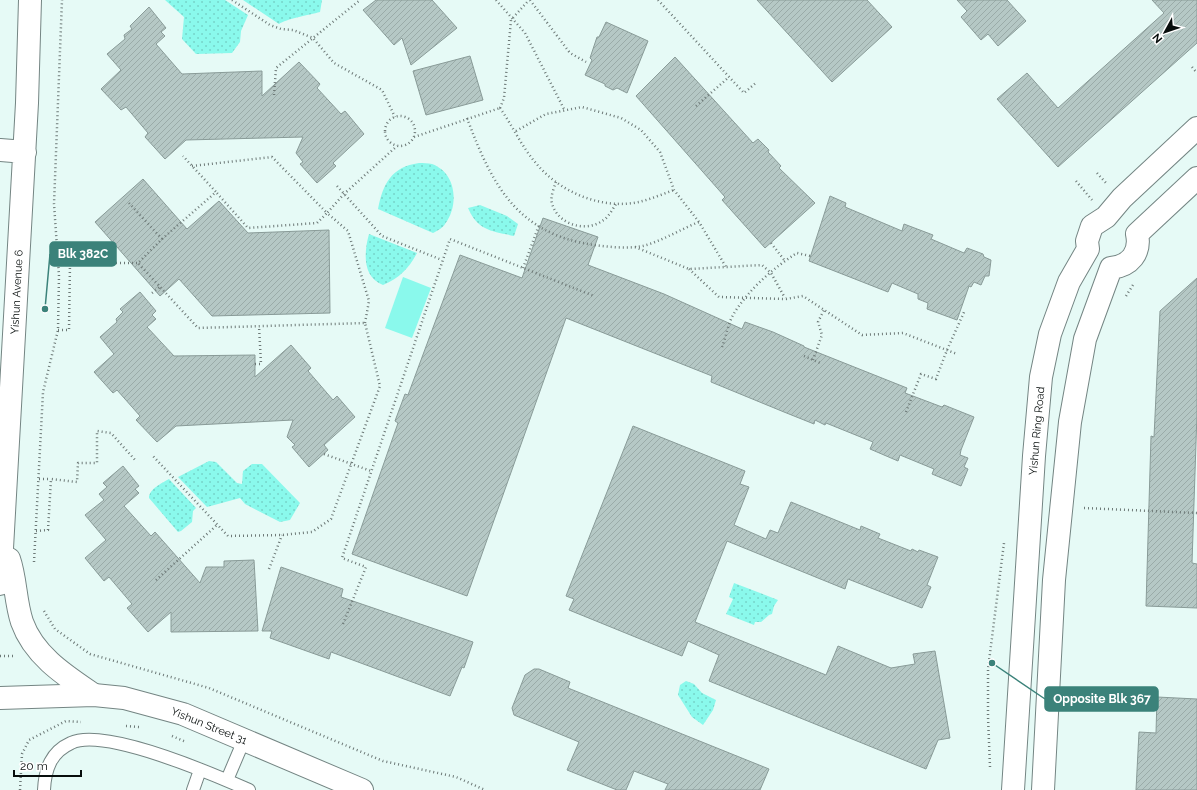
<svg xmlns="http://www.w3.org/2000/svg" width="1197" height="790" font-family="Raleway,sans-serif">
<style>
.green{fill:url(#green-dots)}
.pitch{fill:#8af9ec}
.building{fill:url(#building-hatch);stroke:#899b98}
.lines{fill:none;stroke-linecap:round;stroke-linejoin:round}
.lane-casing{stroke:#748583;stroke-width:14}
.street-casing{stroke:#748583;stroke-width:24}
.secondary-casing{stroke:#748583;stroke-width:24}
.path{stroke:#6d7977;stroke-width:2.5;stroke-dasharray:1 3;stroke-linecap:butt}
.lane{stroke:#fff;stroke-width:12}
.street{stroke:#fff;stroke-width:22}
.secondary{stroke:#fff;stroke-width:22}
.labels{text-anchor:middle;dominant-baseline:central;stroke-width:3.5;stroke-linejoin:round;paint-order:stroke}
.street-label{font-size:11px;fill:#070d0c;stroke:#fff}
.leader{fill:none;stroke:#3b827a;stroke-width:1.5}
.callout-dot{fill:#3b827a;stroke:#fff;stroke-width:1.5}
.callout{fill:#3b827a;stroke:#3b827a;stroke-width:1.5}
.callout-label{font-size:12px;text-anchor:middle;font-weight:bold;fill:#fff}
</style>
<defs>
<pattern id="green-dots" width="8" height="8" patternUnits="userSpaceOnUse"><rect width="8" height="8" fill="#8af9ec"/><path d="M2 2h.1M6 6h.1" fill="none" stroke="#76d4c9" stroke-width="1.8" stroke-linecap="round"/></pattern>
<pattern id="building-hatch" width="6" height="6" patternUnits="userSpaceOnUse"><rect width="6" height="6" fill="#b5c8c5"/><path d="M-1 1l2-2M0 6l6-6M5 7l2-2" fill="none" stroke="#9aaba8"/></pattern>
</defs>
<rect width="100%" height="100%" fill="#e6faf6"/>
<path class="green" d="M 165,0 L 225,0 L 248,15 L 241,31 L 240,42 L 232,53 L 196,54 L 182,39 L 184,17 Z
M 243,0 L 322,0 L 320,12 C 309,15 286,19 279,24 Z
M 419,163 C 423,163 428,163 432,164 C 457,173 459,206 445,224 C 443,228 437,231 433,233 L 378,209 C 383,184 391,167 419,163 Z
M 480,205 L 507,216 L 518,224 L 514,236 C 492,231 478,231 468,208 Z
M 369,234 L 417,253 C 409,268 400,278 383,285 C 362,277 364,252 369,234 Z
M 209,461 L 216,462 L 237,483 L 242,484 L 243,471 L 252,464 L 262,464 L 300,503 L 290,520 L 280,522 L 245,504 L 240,498 L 207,507 L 178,477 Z
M 169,479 L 196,508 L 193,511 L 192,522 L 181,531 L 178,532 L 149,498 C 149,489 162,483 169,479 Z
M 734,583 L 778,600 L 774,606 L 772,614 L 769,615 L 761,622 L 755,622 L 754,625 L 726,614 L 733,599 L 729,597 Z
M 686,681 L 694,684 L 702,693 L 716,700 L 713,710 L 703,725 L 692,717 L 678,695 L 680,685 Z"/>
<path class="pitch" d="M 403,277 L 431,288 L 412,338 L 385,328 Z"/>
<path class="building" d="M 376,0 L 432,0 L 457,28 L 411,65 L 402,38 L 394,45 L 363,10 Z
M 757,0 L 867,0 L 892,27 L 832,82 Z
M 957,0 L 1007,0 L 1026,21 L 998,46 L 988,34 L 981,40 L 961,17 L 967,11 Z
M 1152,0 L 1197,0 L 1197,43 L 1058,167 L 997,99 L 1027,73 L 1058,108 L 1164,13 Z
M 149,7 L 166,28 L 161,32 L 165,36 L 156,44 L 182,74 L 262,71 L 262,96 L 299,62 L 320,84 L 317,88 L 341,114 L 345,111 L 364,134 L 333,163 L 336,166 L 317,183 L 300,164 L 303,162 L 296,153 L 303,137 L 186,140 L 165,159 L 145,137 L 148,133 L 126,107 L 121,110 L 101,89 L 121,70 L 107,54 L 125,39 L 124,35 L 132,29 L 130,26 Z
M 606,22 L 648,41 L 627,93 L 617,88 L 613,90 L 605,86 L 605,84 L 585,75 L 592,60 L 590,58 L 597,37 L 599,37 Z
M 470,56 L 483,100 L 426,115 L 413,71 Z
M 675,57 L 753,143 L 758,139 L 769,150 L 768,152 L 781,166 L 779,168 L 815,203 L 765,248 L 722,200 L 725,197 L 636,96 Z
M 143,179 L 187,229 L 219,201 L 248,233 L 329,230 L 330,313 L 212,316 L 179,279 L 160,296 L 95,222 Z
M 830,196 L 846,203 L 845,207 L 902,231 L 904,224 L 933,235 L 931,239 L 964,253 L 967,248 L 983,254 L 984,257 L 991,260 L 989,276 L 985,276 L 981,285 L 974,282 L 971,287 L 969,286 L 957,320 L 927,309 L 928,303 L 918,299 L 918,294 L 892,283 L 888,292 L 809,261 Z
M 543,218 L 598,237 L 588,265 L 664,294 L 742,329 L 745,322 L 773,332 L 804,346 L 804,347 L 907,388 L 905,393 L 942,407 L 944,405 L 974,417 L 961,450 L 960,455 L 968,458 L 964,467 L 968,469 L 961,486 L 932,474 L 934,469 L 900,455 L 898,461 L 870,449 L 873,442 L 826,423 L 825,425 L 815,420 L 814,424 L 784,412 L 711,382 L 712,376 L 566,318 L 467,596 L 352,554 L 398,423 L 395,421 L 405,394 L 408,395 L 460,255 L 522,278 Z
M 1197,278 L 1197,413 L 1192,563 L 1197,564 L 1197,608 L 1146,606 L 1151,436 L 1154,437 L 1160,311 Z
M 140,292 L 156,311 L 152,315 L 156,319 L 147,327 L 174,356 L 255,355 L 255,377 L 291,345 L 311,368 L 308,371 L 333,400 L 337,396 L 355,417 L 324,445 L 328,450 L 309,467 L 292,447 L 295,445 L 287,437 L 293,420 L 176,426 L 157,442 L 136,420 L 140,416 L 117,390 L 113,393 L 94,372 L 114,354 L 100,337 L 117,322 L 116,319 L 123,312 L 120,309 Z
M 633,426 L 745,471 L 740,484 L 749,487 L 734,525 L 766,539 L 770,530 L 778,533 L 791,502 L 860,530 L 861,526 L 880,534 L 878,538 L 911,551 L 912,549 L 918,552 L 919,550 L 938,557 L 927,585 L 931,587 L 922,608 L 848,579 L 845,589 L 727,541 L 695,622 L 826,675 L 838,646 L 891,668 L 915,664 L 913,654 L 935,651 L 950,738 L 938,740 L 926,769 L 709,681 L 719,655 L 688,641 L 682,656 L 569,610 L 574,599 L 566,596 Z
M 123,466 L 139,486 L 135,489 L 139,493 L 124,506 L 151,536 L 155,532 L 200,583 L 206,567 L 224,567 L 224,561 L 254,560 L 258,631 L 171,632 L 171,612 L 148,632 L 127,608 L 132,604 L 109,577 L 104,581 L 85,558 L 106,540 L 85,515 L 104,500 L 99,494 L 107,487 L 103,483 Z
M 281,567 L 343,589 L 341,597 L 473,642 L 464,668 L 462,667 L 450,696 L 331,652 L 329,659 L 270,638 L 272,631 L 262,631 Z
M 534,669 L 539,669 L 570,682 L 568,688 L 769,769 L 760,790 L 665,790 L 668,784 L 634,771 L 626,790 L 617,790 L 567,770 L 579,742 L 514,715 L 512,708 L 525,675 Z
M 1157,697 L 1197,699 L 1197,790 L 1136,790 L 1139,732 L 1156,733 Z"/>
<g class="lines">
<defs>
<path id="lane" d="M 227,780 L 244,740
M 44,790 C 45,769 51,752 71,743 C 104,727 215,775 249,790
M 193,790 L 200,770"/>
<path id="street" d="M 0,698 L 94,695 L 124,698 L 183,714 L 362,790"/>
<path id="secondary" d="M 0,150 L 25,152
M 9,559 C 16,579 15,601 22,622 C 34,656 66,676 94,695
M 0,584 L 27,103 L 30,0
M 1013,790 L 1034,456 L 1041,377 L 1050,334 L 1069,282 L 1088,249 L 1087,241 L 1092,226 L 1106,217 L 1122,198 L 1197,128
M 1043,790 L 1054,580 L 1070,422 L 1085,339 L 1111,268 C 1130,266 1141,253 1137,234 L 1197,178"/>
</defs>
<use href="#lane" class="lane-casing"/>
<use href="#street" class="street-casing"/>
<use href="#secondary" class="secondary-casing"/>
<path class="path" d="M 232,0 L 270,25 L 281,29 L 293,30 L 313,38 L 334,63 L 382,90 L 395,117
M 496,0 L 525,33 L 564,109
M 530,0 L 570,53 L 586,62
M 658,0 L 744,93 L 757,82
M 1192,67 L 1197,73
M 274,95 L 276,68 L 360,0
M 696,106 L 729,77
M 500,108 C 512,125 522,147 535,162 C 559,192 601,210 639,202 C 651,199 663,194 674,190
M 500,108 L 504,98 L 511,20 L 529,0
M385 131a15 15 0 1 1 30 0a15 15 0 1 1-30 0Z
M 467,118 C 492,185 517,234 594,245 C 610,247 628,249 643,246 C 662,241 681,229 699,222
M 516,131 L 546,114 L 582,107 L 621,118 L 641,130 L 660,152 L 674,190 L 699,222 L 726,267
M 414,137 L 500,108
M 192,166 L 272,157 L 327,213 L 317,223 L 248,228 L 216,192
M 1097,173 L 1106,183
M 1076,181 L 1092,200
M 556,182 C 554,188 550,197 552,203 C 557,224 585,233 602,221 C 608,218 612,210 616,204
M 337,186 L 382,236 L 442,260
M 129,203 L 162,239 L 138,263 L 198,328 L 365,323 L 380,386 L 331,519 L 312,532 L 282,535 L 228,536 L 152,455
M 162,239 L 216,192 L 183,156
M 771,243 L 785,261
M 635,247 L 689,269 L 762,265 L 771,273 L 785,298
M 523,268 L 539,225
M 689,269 L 719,297 L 786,299 L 803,296 L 862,335 L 903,333 L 957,354
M 152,293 L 160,287
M 1126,296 L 1133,285
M 365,323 L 369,301 L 348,231 L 327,213 L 344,194 L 397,146
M 58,330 L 69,330 L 70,263 L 138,263
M 722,347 C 726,337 728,324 733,315 C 748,290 773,268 797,253 L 810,256
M 804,356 L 820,363
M 813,360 L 822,335 L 818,322 L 824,310
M 255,364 L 261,364 L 259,326
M 906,412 L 921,374 L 936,379 L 947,350 L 965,310
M 324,454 L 371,471
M 39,479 L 51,479
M 1084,508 L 1197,513
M 36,531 L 48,530 L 51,479 L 77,482 L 78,463 L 97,463 L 97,431 L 111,433 L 136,461
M 34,562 L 43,392 L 58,330 L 59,276 L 54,204 L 62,0
M 269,569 L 282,535
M 156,580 L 217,525
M 44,611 L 55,629 L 90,654 L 209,688 L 383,761 L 456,777 L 485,790
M 343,624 L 366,567 L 342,558 L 450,239 L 594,296
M 0,656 L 15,656
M 126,726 L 139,727
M 172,736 L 186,742
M 990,767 L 988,717 L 988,669 L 1004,543
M 20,790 L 22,754 L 29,740 L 66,721 L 81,722"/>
<use href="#lane" class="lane"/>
<use href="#street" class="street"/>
<use href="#secondary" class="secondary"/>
</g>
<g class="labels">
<g class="street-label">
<text transform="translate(17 292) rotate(-87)">Yishun Avenue 6</text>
<text transform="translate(1037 431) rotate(-85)">Yishun Ring Road</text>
<text transform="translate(209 726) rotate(22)">Yishun Street 31</text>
</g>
</g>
<path class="leader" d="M45 309L50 254M992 663L1045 699"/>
<g class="callout-dot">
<circle cx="45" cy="309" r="4"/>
<circle cx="992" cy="663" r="4"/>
</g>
<g class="callout">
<rect x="50" y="242" width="66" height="24" rx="4"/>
<rect x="1045" y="687" width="113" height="24" rx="4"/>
</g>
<g class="callout-label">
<text x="83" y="258">Blk 382C</text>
<text x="1102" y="703">Opposite Blk 367</text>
</g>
<g transform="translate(1165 32) rotate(230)" stroke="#ffffff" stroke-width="3" paint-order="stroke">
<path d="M0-3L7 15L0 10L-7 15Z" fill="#070d0c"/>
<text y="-6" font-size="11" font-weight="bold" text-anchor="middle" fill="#070d0c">N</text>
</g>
<path d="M14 770v6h67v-6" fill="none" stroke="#070d0c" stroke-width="2"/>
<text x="20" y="770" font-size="12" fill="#070d0c" stroke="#ffffff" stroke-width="3" paint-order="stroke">20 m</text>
</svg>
